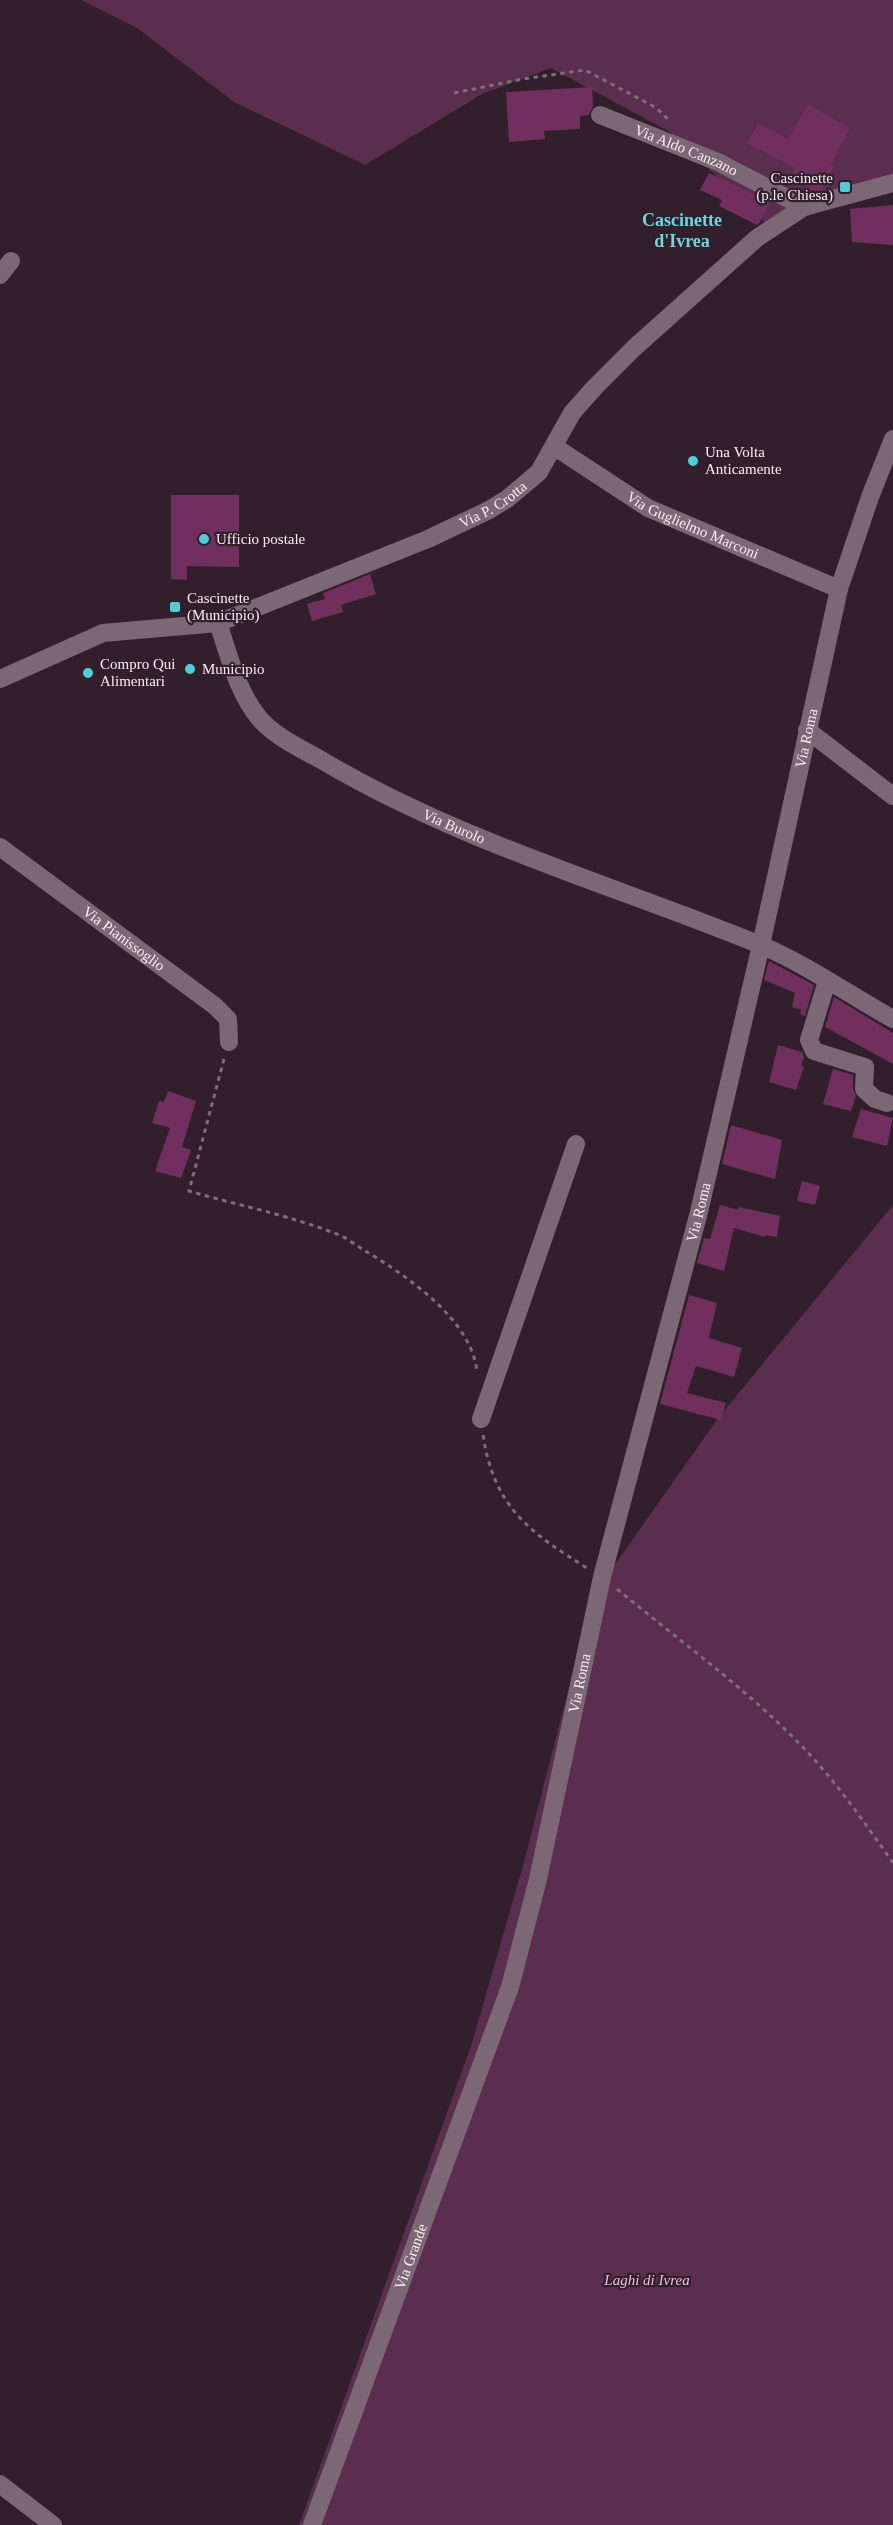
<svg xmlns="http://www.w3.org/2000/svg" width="893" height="2525" font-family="'Times New Roman',serif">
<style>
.green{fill:#5b2d4e}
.building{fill:#712f5f}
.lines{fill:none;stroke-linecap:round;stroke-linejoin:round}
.path{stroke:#7d6e77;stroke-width:3;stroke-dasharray:4.5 4.5;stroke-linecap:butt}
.minor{stroke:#7c6875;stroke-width:18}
.poi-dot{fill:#52ccd6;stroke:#31202b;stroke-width:2}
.labels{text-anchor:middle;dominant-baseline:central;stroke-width:4.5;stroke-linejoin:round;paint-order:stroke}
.street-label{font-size:15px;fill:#f7ebf2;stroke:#31202b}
.poi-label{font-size:15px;fill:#f7ebf2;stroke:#31202b;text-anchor:start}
.park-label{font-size:15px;font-style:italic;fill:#f7bce3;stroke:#31202b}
.quarter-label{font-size:18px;font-weight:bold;fill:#6ad6e0;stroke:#31202b}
</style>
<rect width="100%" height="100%" fill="#31202b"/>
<path class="green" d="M 81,0 L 893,0 L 893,190 L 804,209 L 772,229 L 670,132 L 551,68 L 482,94 L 365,165 L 234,102 L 137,28 Z
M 893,1205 L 893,2525 L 299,2525 L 472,2043 L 524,1862 L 592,1597 L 719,1417 Z"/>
<path class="building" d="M 592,87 L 593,106 L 589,115 L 580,116 L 580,129 L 544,131 L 545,139 L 509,142 L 506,92 Z
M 808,104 L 850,128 L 831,164 L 834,166 L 821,191 L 816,192 L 790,178 L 795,168 L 747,143 L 758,123 L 788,139 Z
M 709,173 L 770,202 L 760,222 L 757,225 L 719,206 L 722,200 L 700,190 Z
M 893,205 L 893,245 L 852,242 L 850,209 Z
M 171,495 L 239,495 L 239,567 L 187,566 L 187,580 L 171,579 Z
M 370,574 L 376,594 L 341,605 L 343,612 L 312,621 L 307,604 L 325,599 L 323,593 Z
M 769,961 L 814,985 L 805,1016 L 800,1014 L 801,1010 L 792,1007 L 795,993 L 764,980 Z
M 834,997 L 893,1033 L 893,1064 L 825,1027 Z
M 778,1045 L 802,1052 L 804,1057 L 801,1065 L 804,1067 L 796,1090 L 769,1082 Z
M 833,1069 L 853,1075 L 853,1089 L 856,1096 L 851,1111 L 823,1104 Z
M 168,1091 L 196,1101 L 182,1147 L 191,1150 L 181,1178 L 155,1171 L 170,1128 L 152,1123 L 159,1101 L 164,1102 Z
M 861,1109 L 893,1118 L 887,1146 L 852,1137 Z
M 731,1125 L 782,1140 L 775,1179 L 722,1164 Z
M 802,1181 L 820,1186 L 815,1205 L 797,1201 Z
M 720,1205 L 738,1210 L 739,1207 L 780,1216 L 777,1237 L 764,1235 L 765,1237 L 734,1228 L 724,1271 L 697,1263 L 704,1238 L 710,1239 Z
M 689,1295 L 717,1303 L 709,1338 L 742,1348 L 734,1377 L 696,1366 L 687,1393 L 726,1403 L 721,1420 L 660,1404 Z"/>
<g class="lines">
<path class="path" d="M 454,93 L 523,79 L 585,70 L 655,107 L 671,122
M 224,1059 L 189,1191 C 237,1205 288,1215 334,1233 C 344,1236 353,1243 362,1249 C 404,1274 472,1319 477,1372
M 483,1435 C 494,1507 529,1532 587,1568
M 617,1589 C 682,1643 754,1694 812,1757 C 842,1790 867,1826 893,1863"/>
<g class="minor">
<path id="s1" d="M 600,115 L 718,162 L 804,207"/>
<path d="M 0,275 L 11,261"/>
<path id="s2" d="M 555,447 L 648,508 L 839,589"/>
<path id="s3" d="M 218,623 C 229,655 237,691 259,718 C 275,737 302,749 323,761 C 458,841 613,885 758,944 C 803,962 850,995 893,1019"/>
<path id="s4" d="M 0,679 L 103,633 L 218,623 L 428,539 L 489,510 L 507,499 L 539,472 L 572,413 L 594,388 L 634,348 L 757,238 L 804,207 L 893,183"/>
<path d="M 807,730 L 893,796"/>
<path id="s5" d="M 0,847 L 215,1006 L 228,1019 L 229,1042"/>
<path d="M 827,981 L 809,1040 L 814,1051 L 865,1067 L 864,1089 L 875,1099 L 887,1103"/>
<path d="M 481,1419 L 576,1144"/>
<path d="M 0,2484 L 53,2525"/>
<path id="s6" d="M 312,2525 L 510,1987 L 538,1879 L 602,1577 L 699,1212 L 761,945 L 839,589 L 870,497 L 893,439"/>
</g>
</g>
<g class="poi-dot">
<rect x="839" y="181" width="12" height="12" rx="3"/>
<circle cx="693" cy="461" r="6"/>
<circle cx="204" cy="539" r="6"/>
<rect x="169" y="601" width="12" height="12" rx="3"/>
<circle cx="190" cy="669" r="6"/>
<circle cx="88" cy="673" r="6"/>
</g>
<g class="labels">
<g class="street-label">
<text stroke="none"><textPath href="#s1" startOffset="93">Via Aldo Canzano</textPath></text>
<text stroke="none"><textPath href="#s4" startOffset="528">Via P. Crotta</textPath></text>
<text stroke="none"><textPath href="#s2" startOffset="159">Via Guglielmo Marconi</textPath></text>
<text stroke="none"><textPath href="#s6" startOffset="1857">Via Roma</textPath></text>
<text stroke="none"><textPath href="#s3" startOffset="328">Via Burolo</textPath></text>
<text stroke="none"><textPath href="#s5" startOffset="154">Via Pianissoglio</textPath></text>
<text stroke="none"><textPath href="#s6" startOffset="1371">Via Roma</textPath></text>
<text stroke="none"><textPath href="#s6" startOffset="885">Via Roma</textPath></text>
<text stroke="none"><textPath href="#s6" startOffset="286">Via Grande</textPath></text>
</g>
<g class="poi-label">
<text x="833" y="178" text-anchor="end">Cascinette<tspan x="833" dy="17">(p.le Chiesa)</tspan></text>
<text x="705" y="452">Una Volta<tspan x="705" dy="17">Anticamente</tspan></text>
<text x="216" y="539">Ufficio postale</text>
<text x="187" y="598">Cascinette<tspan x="187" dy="17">(Municipio)</tspan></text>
<text x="100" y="664">Compro Qui<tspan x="100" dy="17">Alimentari</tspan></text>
<text x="202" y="669">Municipio</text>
</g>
<g class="park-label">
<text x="647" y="2280">Laghi di Ivrea</text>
</g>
<g class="quarter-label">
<text x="682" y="220">Cascinette<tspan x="682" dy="21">d'Ivrea</tspan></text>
</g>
</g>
</svg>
